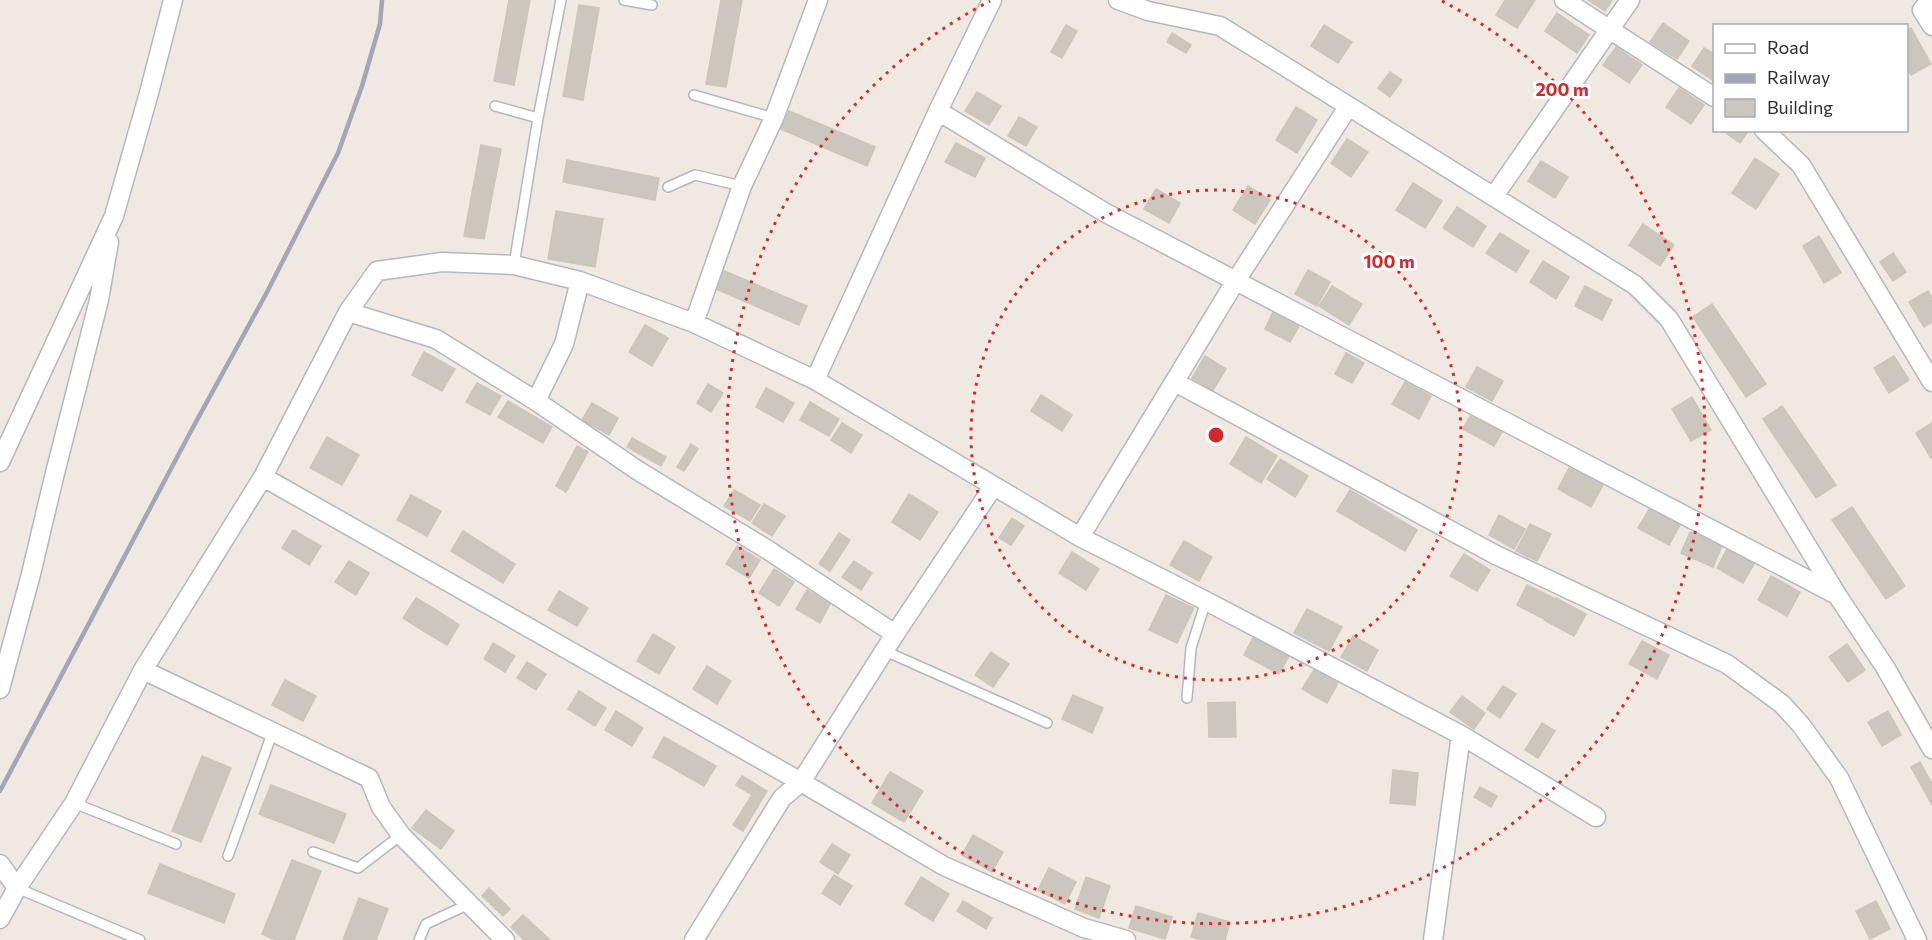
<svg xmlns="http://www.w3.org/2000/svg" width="1932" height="940" font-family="Commissioner,sans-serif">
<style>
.building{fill:#cbc7bf;stroke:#cbc5ba;stroke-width:1.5}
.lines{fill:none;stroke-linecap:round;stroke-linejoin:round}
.lane-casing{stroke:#b4b7c1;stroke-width:12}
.street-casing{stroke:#b4b7c1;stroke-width:21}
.lane{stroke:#fff;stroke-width:9}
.street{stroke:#fff;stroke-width:18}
.rail{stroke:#a3a6b8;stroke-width:4.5}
.ring{fill:none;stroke:#d62828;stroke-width:3;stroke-dasharray:3 6}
.centre{fill:#d62828;stroke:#fff;stroke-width:3}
.ring-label{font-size:18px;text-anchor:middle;font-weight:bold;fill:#d62828;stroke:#fff;stroke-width:6;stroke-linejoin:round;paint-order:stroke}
</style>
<rect width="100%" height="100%" fill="#efe9e1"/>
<path class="building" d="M 509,0 L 530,0 L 514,85 L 494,81 Z
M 721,0 L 742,0 L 726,87 L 706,84 Z
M 1505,0 L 1535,0 L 1517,28 L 1496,15 Z
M 1588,0 L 1612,0 L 1605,11 Z
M 579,5 L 599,8 L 583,100 L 563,96 Z
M 1557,13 L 1589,35 L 1577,53 L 1545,31 Z
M 1663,23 L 1689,41 L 1677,59 L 1650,42 Z
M 1066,25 L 1077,31 L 1062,58 L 1051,52 Z
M 1324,25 L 1352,42 L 1338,63 L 1311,46 Z
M 1911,28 L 1931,64 L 1911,75 L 1906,66 L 1906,31 Z
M 1172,33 L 1191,45 L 1186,53 L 1167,42 Z
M 1616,47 L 1642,65 L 1629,83 L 1603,65 Z
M 1704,48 L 1714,54 L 1714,81 L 1692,66 Z
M 1390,72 L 1402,80 L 1390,97 L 1378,88 Z
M 1679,88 L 1704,105 L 1691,124 L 1666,107 Z
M 977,92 L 1001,106 L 989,125 L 965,111 Z
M 1296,107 L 1317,120 L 1297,153 L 1276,140 Z
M 789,111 L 875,147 L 867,166 L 781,129 Z
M 1019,117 L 1037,127 L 1026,146 L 1008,136 Z
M 1722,130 L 1743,130 L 1747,133 L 1740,143 Z
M 1347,139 L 1368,152 L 1351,177 L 1331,163 Z
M 956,143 L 985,158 L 975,177 L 945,162 Z
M 481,145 L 501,149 L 484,239 L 464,236 Z
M 1755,158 L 1779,174 L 1756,209 L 1732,193 Z
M 567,160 L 659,178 L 655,200 L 563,182 Z
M 1541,161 L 1568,177 L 1555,198 L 1528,181 Z
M 1413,183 L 1442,201 L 1425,228 L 1396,210 Z
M 1248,186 L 1270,200 L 1255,224 L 1233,210 Z
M 1156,189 L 1180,203 L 1169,223 L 1144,209 Z
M 1457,207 L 1486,226 L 1473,247 L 1443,228 Z
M 556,211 L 603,219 L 595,267 L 548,259 Z
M 1643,224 L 1674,245 L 1660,266 L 1629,245 Z
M 1500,233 L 1529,251 L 1516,272 L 1486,253 Z
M 1819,236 L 1841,273 L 1824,283 L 1803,246 Z
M 1893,253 L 1906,272 L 1893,281 L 1880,262 Z
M 1543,261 L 1569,277 L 1556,299 L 1530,282 Z
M 722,270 L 807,306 L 799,325 L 714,288 Z
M 1308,270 L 1330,282 L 1317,306 L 1295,294 Z
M 1332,286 L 1362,304 L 1349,325 L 1319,306 Z
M 1585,286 L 1612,300 L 1602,320 L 1575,306 Z
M 1928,291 L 1932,299 L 1932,322 L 1924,327 L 1909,302 Z
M 1712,304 L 1766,384 L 1746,397 L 1693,317 Z
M 1273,312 L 1299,326 L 1290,342 L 1265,329 Z
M 645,325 L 668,338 L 652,366 L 629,352 Z
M 424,352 L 455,369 L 442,391 L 412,375 Z
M 1346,353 L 1364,363 L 1352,383 L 1335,374 Z
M 1205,356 L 1226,369 L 1213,390 L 1192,378 Z
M 1894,356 L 1909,380 L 1889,393 L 1874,368 Z
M 1477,367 L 1503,381 L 1492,401 L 1466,387 Z
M 1405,382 L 1431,396 L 1419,419 L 1392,404 Z
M 477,383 L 501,396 L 490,415 L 466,402 Z
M 708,384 L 723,393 L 711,412 L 697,403 Z
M 766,388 L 794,403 L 783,422 L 756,407 Z
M 1041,395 L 1072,415 L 1062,431 L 1031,411 Z
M 1692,397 L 1711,430 L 1691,441 L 1672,409 Z
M 508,401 L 552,427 L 543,443 L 498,417 Z
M 810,402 L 839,419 L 829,436 L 800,420 Z
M 592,403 L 618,418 L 609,435 L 582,420 Z
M 1782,406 L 1836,485 L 1816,498 L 1763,419 Z
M 1470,416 L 1502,432 L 1494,446 L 1463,429 Z
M 842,423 L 862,435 L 851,453 L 831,440 Z
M 1932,423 L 1932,457 L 1931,458 L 1916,433 Z
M 327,437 L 359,455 L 342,485 L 310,468 Z
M 1246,437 L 1277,456 L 1261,483 L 1230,464 Z
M 632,438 L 666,457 L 661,466 L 627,447 Z
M 691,444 L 698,449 L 684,471 L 677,467 Z
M 577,446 L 588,452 L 566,492 L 556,486 Z
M 1280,459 L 1308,476 L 1295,497 L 1267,479 Z
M 1569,468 L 1603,485 L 1591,507 L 1558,489 Z
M 734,490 L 760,505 L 750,521 L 724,506 Z
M 1350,490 L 1417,530 L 1405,551 L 1337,511 Z
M 909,494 L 938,512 L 920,540 L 892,522 Z
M 411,495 L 441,511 L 427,536 L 397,520 Z
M 764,504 L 785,516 L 772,536 L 752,523 Z
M 1852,507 L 1905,586 L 1886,599 L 1832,520 Z
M 1650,508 L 1680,525 L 1669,545 L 1638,528 Z
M 1499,515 L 1525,529 L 1514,549 L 1489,535 Z
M 1012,518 L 1024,526 L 1011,545 L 999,538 Z
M 1530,524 L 1551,534 L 1537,561 L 1516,551 Z
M 293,530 L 321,546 L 309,565 L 282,548 Z
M 463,531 L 515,564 L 503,583 L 451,551 Z
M 1690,532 L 1722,546 L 1713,567 L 1681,553 Z
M 839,533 L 850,540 L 830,571 L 819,564 Z
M 1184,541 L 1212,557 L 1199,581 L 1170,565 Z
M 737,546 L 760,560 L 749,578 L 726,564 Z
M 1727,549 L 1754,564 L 1743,583 L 1717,568 Z
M 1072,552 L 1099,569 L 1086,590 L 1059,573 Z
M 1464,554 L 1490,570 L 1477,591 L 1450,576 Z
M 349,561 L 369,573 L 356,595 L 335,582 Z
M 854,561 L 872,573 L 861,590 L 842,577 Z
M 774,569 L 794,582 L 779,606 L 759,593 Z
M 1771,576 L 1800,592 L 1787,616 L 1758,600 Z
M 1527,585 L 1554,598 L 1544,619 L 1517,605 Z
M 807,590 L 830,604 L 820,623 L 796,609 Z
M 559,591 L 588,608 L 577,626 L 548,610 Z
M 1166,595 L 1194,608 L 1177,643 L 1149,630 Z
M 416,598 L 438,611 L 425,632 L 403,618 Z
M 1556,598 L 1586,614 L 1574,636 L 1544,620 Z
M 1307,609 L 1342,627 L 1329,651 L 1294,633 Z
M 438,611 L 459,625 L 447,645 L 425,632 Z
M 653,634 L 675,647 L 659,674 L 637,661 Z
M 1254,636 L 1290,654 L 1279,674 L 1244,655 Z
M 1353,636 L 1378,650 L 1367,671 L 1341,657 Z
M 1642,641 L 1669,655 L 1657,679 L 1629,664 Z
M 493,643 L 515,656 L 505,672 L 484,659 Z
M 1847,644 L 1865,670 L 1848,682 L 1829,657 Z
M 991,652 L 1009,664 L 993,687 L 975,675 Z
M 527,662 L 546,674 L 536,690 L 517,678 Z
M 707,666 L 731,681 L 717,704 L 693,689 Z
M 1314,670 L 1338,683 L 1327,703 L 1302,689 Z
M 285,680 L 316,696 L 303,721 L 272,705 Z
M 1503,686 L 1516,694 L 1500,718 L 1487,709 Z
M 579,691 L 606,708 L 595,726 L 568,709 Z
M 1073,695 L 1103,708 L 1092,733 L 1062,719 Z
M 1462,696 L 1485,713 L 1474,729 L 1450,712 Z
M 1235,702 L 1236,737 L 1209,737 L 1208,703 Z
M 616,711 L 643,728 L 632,746 L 605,730 Z
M 1888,711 L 1901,735 L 1882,746 L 1868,722 Z
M 1542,723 L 1555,731 L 1538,758 L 1525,750 Z
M 664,737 L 716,766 L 704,786 L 653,757 Z
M 202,756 L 231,768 L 201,842 L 172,831 Z
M 1920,762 L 1932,784 L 1932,805 L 1911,767 Z
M 1393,770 L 1418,773 L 1415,805 L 1390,803 Z
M 890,772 L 923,791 L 904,822 L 872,803 Z
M 742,776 L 767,791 L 743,831 L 733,825 L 752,795 L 736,785 Z
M 271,785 L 346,814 L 334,843 L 259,814 Z
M 1480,787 L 1497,796 L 1491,807 L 1474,797 Z
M 426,810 L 454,831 L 441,849 L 412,828 Z
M 973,835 L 1003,852 L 992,872 L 962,855 Z
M 832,844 L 850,855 L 838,874 L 820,862 Z
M 292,860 L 321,871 L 294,940 L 276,940 L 262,934 Z
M 160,864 L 235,894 L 224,923 L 148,893 Z
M 1049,868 L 1076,882 L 1065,904 L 1038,890 Z
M 834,875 L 852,886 L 840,905 L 822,893 Z
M 921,877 L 949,894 L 933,921 L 905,904 Z
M 1086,877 L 1110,886 L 1099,918 L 1075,909 Z
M 489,888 L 510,909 L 503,916 L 482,896 Z
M 359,898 L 388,909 L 376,940 L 343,940 Z
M 963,901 L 992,918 L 986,929 L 957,911 Z
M 1876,901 L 1890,929 L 1870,939 L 1856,911 Z
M 1136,906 L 1172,917 L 1165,939 L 1129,928 Z
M 1198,913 L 1230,922 L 1225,940 L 1202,940 L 1191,937 Z
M 523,915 L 550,940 L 524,940 L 511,927 Z"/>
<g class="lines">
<defs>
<path id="lane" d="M 624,0 L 652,5
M 694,95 L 774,118
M 495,106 L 538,118
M 668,187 L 695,175 L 742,186
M 514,265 L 538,118 L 561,0
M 885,651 L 1047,723
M 1187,698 L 1191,648 L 1206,601
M 74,803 L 176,844
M 313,852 L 358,868 L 401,835
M 228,856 L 273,731
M 17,888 L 140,940
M 419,940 L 426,924 L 469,904"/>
<path id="street" d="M 1118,0 L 1148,11 L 1220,26 L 1635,285 L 1669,319 L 1837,595 L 1885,667 L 1932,749
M 1564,0 L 1714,97
M 1930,0 L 1922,10 L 1932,26
M 1348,107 L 1235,282 L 1080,537 L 1206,601 L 1461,735 L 1596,817
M 938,111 L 1104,212 L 1835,594
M 1764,130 L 1801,165 L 1932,382
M 1494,196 L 1630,0
M 348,312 L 436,339 L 536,401 L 637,470 L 768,550 L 895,634
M 694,323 L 742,186 L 774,118 L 818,0
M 815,380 L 938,111 L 992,0
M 1175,382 L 1496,555 L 1727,664 L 1782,704 L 1801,725 L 1839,778 L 1917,940
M 536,401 L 564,344 L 580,281
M 0,462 L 114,216 L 149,93 L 173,0
M 263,477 L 801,782 L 944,866 L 1084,928 L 1126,940
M 143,670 L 369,778 L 381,807 L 401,835 L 505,940
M 0,689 L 31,574 L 54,477 L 99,300 L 109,242
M 0,864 L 17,888
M 0,919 L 17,888 L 74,803 L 143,670 L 263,477 L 348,312 L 377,271 L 442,262 L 514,265 L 580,281 L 694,323 L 815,380 L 1080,537
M 694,940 L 782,798 L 801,782 L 895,634 L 993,487
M 1433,940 L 1461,735"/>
</defs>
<use href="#lane" class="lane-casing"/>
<use href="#street" class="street-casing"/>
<use href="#lane" class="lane"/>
<use href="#street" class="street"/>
<path class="rail" d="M 0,791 L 191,431 L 266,294 L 338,153 L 362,86 L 380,24 L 382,0"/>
</g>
<g class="ring">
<circle cx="1216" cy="435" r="245"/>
<path d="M1442 1A489 489 0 1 1 990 1"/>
</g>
<circle cx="1216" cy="435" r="9" class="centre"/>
<g class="ring-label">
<text x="1562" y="96">200 m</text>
<text x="1389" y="268">100 m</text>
</g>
<rect x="1713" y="24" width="195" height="108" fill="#ffffff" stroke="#ababab" stroke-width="1.5"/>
<rect x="1725" y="44" width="30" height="9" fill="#ffffff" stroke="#ababab" stroke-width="1.5"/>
<text x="1767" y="54" font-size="18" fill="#2e2e2e">Road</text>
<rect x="1725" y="74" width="30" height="9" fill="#a3a6b8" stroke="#ababab" stroke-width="1.5"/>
<text x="1767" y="84" font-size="18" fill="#2e2e2e">Railway</text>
<rect x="1725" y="99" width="30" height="18" fill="#cbc7bf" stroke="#ababab" stroke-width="1.5"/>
<text x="1767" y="114" font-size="18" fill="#2e2e2e">Building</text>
</svg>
